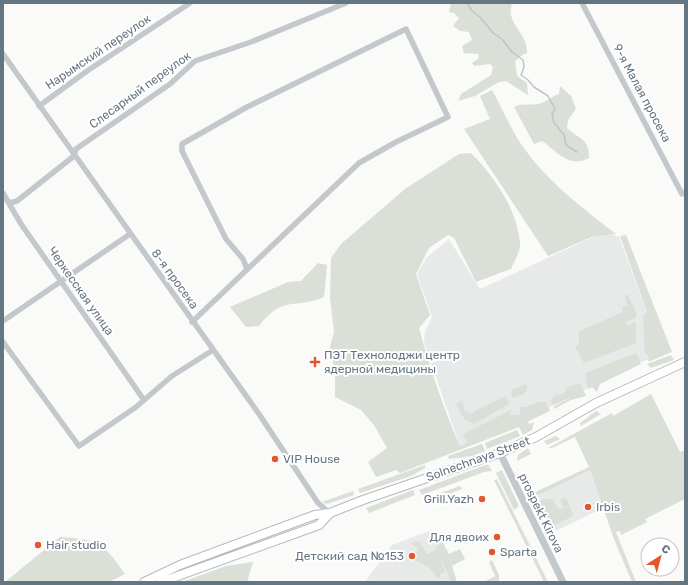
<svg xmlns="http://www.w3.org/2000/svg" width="688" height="585" font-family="Rubik,sans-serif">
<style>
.built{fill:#e8e9e9}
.green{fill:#dadfd7}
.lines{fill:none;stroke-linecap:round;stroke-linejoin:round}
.stream{stroke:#bbc7cb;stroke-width:1.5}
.secondary-casing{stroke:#b3babf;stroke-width:10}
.minor{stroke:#c3c8cc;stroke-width:5.5}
.tertiary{stroke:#c3c8cc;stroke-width:7}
.secondary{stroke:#fff;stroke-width:8}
.poi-dot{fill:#e4572e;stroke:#fff;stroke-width:1.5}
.labels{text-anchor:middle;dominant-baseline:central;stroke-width:4;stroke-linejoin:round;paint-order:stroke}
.street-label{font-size:12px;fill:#657683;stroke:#fff}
.poi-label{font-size:12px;fill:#657683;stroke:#fff;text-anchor:start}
</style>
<rect width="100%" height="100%" fill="#fafaf8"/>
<path class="built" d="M 604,232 L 619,237 L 663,356 L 643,361 L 508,428 L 460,446 L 424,343 L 425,331 L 432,317 L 417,274 L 427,257 L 449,239 L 480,289 Z
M 590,470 L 603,508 L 556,531 L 537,496 Z
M 429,531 L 452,582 L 365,582 L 392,545 Z"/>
<path class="green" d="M 451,3 L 512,3 C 505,25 528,32 527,53 L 522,55 L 515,61 L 517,76 L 527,83 L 528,95 L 506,81 L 499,82 L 475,96 L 458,101 L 461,94 L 491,75 L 493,67 L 490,64 L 474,66 L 472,63 L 479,58 L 478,54 L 464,53 L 462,46 L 472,40 L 469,32 L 460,31 L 453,26 L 459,18 L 454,13 L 449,12 Z
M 560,86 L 571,96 L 576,109 L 568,120 L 567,128 C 579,140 589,137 589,158 C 569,169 557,151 542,141 L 534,144 L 514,107 C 524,102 534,107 544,102 C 549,99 553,96 559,94 Z
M 492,90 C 501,106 509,125 519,141 C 544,179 581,207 616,234 L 594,236 L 548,256 L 464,129 L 490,119 L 480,96 Z
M 471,153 C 494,176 517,209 520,243 C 521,250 514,262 511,269 L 476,282 L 454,238 L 448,235 L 429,248 L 416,274 L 430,315 L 419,328 C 430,368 443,408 460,446 L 467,443 L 463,434 L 511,410 L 510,415 L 519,415 L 521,411 L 519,407 L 525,407 L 539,402 L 546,402 L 550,411 L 527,422 L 530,424 L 534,422 L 532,430 L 523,435 L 519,427 L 400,473 L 396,470 L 376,477 L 368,462 L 387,448 L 374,425 L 361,410 L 335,397 L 335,373 L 330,346 L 334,332 L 330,298 L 331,258 L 341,244 L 405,189 L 459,154 Z
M 626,235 L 672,352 L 648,362 L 649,359 L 647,354 L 645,354 L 643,316 L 647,312 L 620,236 Z
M 318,263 L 327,265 L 324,297 C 293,310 284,294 259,326 L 246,327 L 230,307 L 288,282 L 301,281 Z
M 625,295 L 628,295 L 637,315 L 635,318 L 626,322 L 627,326 L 634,322 L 636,323 L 636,343 L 584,363 L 575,347 L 579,343 L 579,331 L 623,312 L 622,307 L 627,305 Z
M 634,354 L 637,354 L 641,364 L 600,384 L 597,392 L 592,387 L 588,389 L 585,373 Z
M 671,355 L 674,360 L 651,368 L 647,364 Z
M 580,383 L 586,396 L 571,400 L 554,409 L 553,407 L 571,397 L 553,405 L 551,401 L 554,396 L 565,393 L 566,388 Z
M 527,384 L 527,390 L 524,394 L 513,398 L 511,393 L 513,389 Z
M 651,394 L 680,452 L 685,450 L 685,499 L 645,519 L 647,522 L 621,535 L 620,531 L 616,532 L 636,582 L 632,582 L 614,539 L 590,470 L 537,496 L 533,493 L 589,467 L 575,437 L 552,448 L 548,448 L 612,413 L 613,416 Z
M 506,396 L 509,404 L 474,424 L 465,420 L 456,404 L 462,401 L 465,411 L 472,414 L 476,410 Z
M 596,411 L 601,414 L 581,426 L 580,423 Z
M 517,430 L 520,436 L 487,449 L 485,443 Z
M 556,436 L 560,439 L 547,445 L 544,441 Z
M 482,444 L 485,451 L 472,456 L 449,459 L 448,456 Z
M 528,448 L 531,454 L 517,461 L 518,455 Z
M 488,464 L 492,471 L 484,472 L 422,495 L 419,490 Z
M 425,465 L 425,468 L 411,476 L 360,493 L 358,489 Z
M 502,470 L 519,506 L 514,510 L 496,473 Z
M 497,479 L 548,582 L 544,582 L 494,480 Z
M 460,486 L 462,489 L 430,501 L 427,498 Z
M 413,490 L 415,495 L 369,513 L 366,508 Z
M 353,491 L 354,495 L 327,504 L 322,502 Z
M 566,498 L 573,514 L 571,517 L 551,527 L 538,502 L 544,499 L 552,499 L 559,509 L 564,508 L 560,500 Z
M 60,537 C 99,540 102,541 125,574 L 109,582 L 5,582 Z
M 441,539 L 449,554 L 460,549 L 465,559 L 452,566 L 457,582 L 451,582 L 439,553 L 445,572 L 440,574 L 441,579 L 437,578 C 431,564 416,562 405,555 L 414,557 L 418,549 L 410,543 L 419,541 L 427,554 L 437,549 L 434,542 Z
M 492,560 L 499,575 L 499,581 L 484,582 L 495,576 L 489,562 Z
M 253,562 L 247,582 L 182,582 L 226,566 Z"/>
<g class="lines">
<path class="stream" d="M 467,3 L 472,11 L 480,17 L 493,33 L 502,39 L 512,52 L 523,60 L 524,67 L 521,75 L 528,80 L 534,87 L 548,96 L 555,109 L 552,114 L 554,123 C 559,126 558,131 564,134 L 566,145 L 577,152"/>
<defs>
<path id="secondary" d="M 144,582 L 180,565 L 315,515 L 330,513 L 363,500 L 500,453 L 536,437 L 596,403 L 685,362
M 161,582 L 319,525 L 330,513"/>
</defs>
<use href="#secondary" class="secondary-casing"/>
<path class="minor" d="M 582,3 L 682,194 L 685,192
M 3,54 L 259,414 L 318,503 L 330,513
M 39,106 L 87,71 L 190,3
M 3,193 L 21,224 L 144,400
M 9,203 L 17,201 L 74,156 L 76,149 L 170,84 L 195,61 L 251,42 L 346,3
M 3,321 L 130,234
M 192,322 L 359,163 L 396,142 L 448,117 L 406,29 L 247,107 L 182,144 L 182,151 L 226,239 L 243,259 L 247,269
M 3,342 L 79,446 L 136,407 L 172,376 L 213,350"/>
<path class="tertiary" d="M 500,453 L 563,582"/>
<use href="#secondary" class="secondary"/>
</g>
<g class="poi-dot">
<path d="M313 356h4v4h4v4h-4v4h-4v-4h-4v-4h4z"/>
<circle cx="275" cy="459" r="4"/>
<circle cx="482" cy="499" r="4"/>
<circle cx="588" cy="507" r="4"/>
<circle cx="497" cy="537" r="4"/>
<circle cx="38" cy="545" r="4"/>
<circle cx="492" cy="552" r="4"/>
<circle cx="412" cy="556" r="4"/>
</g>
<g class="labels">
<g class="street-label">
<text transform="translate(98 52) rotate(-34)">Нарымский переулок</text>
<text transform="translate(140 90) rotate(-36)">Слесарный переулок</text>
<text transform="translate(642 93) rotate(62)">9-я Малая просека</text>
<text transform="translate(175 279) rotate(54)">8-я просека</text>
<text transform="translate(81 291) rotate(55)">Черкесская улица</text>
<text transform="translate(478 459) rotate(-20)">Solnechnaya Street</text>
<text transform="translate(541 513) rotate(64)">prospekt Kirova</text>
</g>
<g class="poi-label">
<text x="324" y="355">ПЭТ Технолоджи центр<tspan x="324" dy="14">ядерной медицины</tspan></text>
<text x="283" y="459">VIP House</text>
<text x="474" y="499" text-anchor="end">Grill.Yazh</text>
<text x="596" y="507">Irbis</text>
<text x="489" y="537" text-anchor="end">Для двоих</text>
<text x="46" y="545">Hair studio</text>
<text x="500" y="552">Sparta</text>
<text x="404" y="556" text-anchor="end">Детский сад №153</text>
</g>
</g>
<rect width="688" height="585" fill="none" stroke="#657683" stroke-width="8"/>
<g transform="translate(660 557) rotate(36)"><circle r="19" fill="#ffffff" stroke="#c1c8cd"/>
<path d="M0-3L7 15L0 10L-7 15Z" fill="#e4572e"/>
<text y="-6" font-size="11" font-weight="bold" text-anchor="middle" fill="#657683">С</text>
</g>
</svg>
